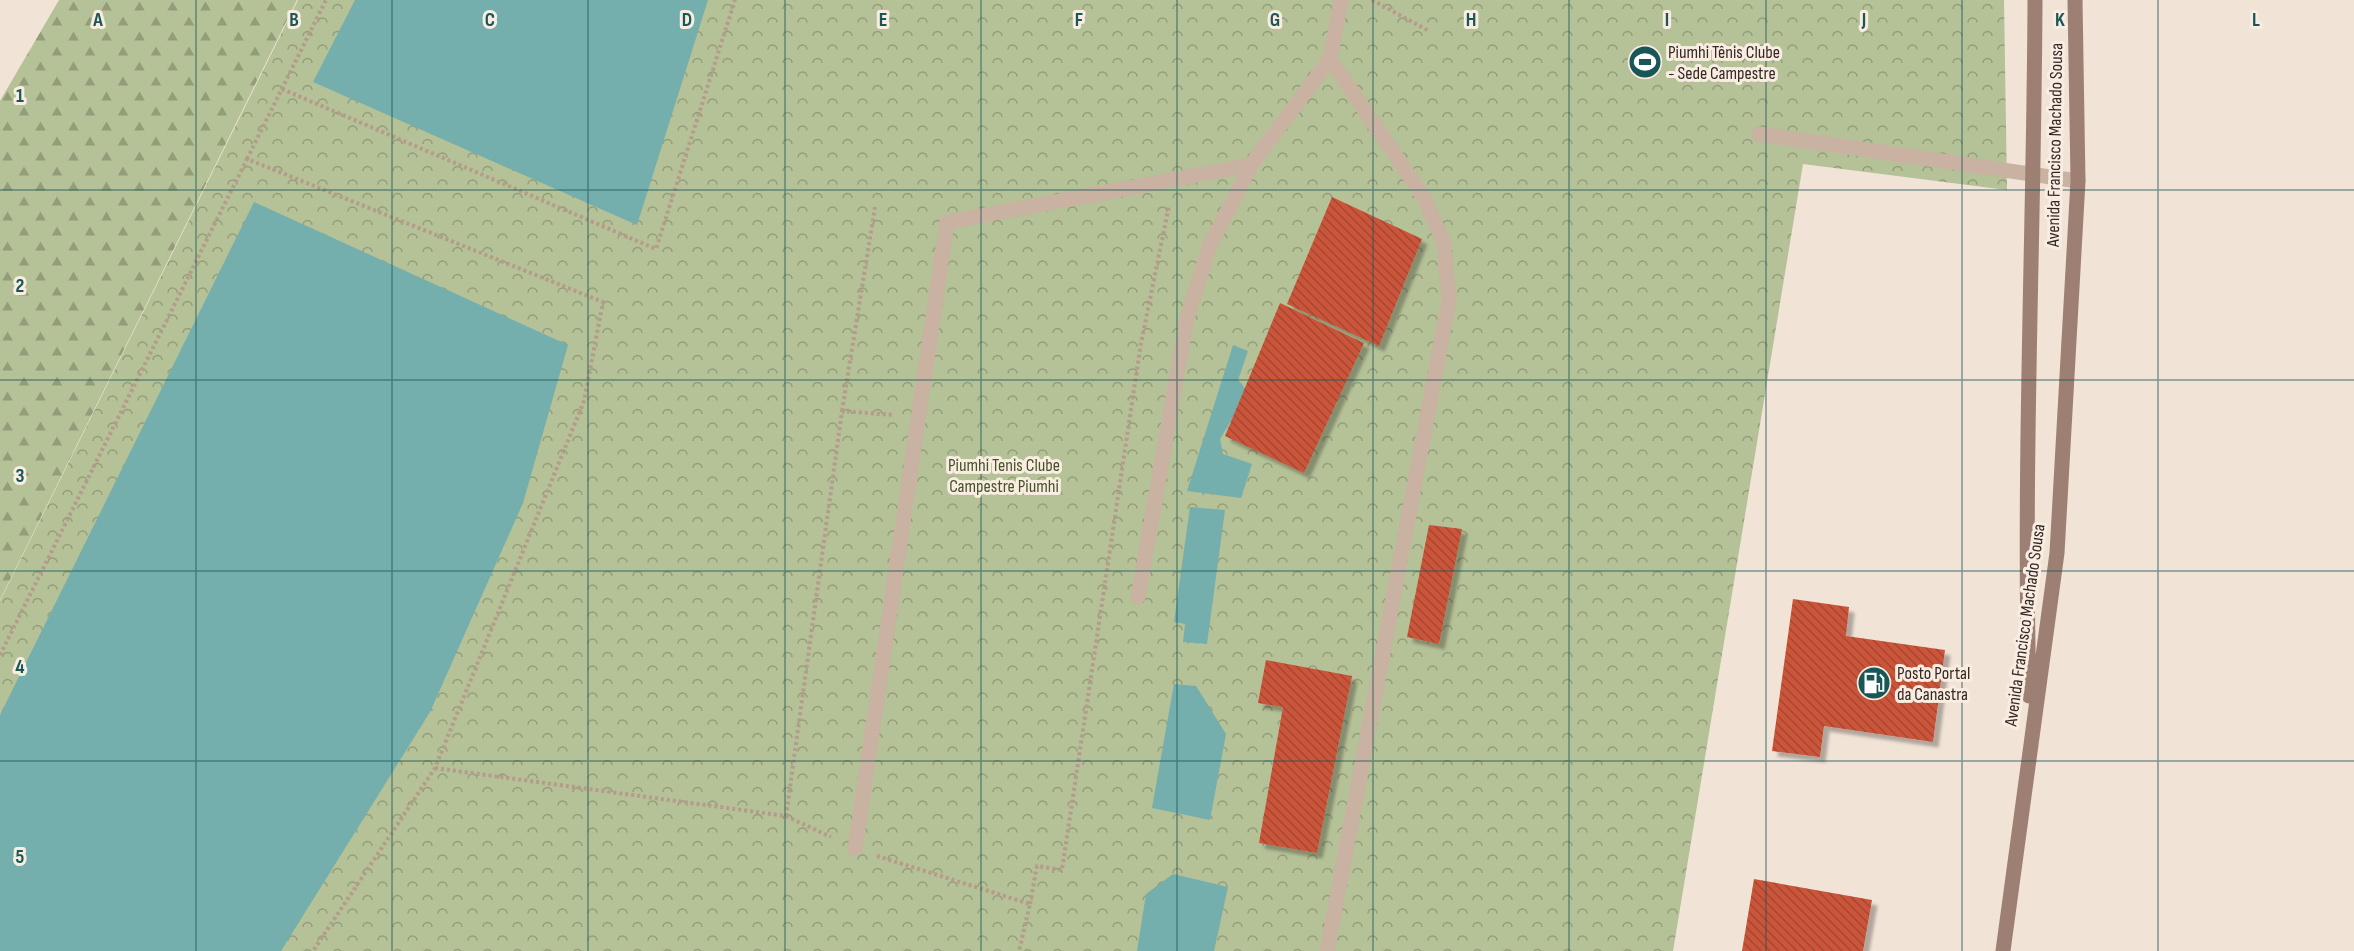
<svg xmlns="http://www.w3.org/2000/svg" width="2354" height="951" font-family="'Sofia Sans Condensed',sans-serif">
<style>
.forest{fill:url(#forest-firs)}
.park{fill:url(#park-crowns)}
.water{fill:#74afae}
.building{fill:url(#building-back-hatch);filter:url(#shadow)}
.lines{fill:none;stroke-linecap:round;stroke-linejoin:round}
.path{stroke:#b59b8c;stroke-width:4;stroke-dasharray:3 3;stroke-linecap:butt}
.minor{stroke:#c9b2a2;stroke-width:15}
.secondary{stroke:#9d8073;stroke-width:15}
.grid{fill:none;stroke:#195656;stroke-width:1.5;stroke-opacity:0.55}
.labels{text-anchor:middle;dominant-baseline:central;stroke-width:6;stroke-linejoin:round;paint-order:stroke}
.poi-label{font-size:18px;fill:#342825;stroke:#f9ede2;text-anchor:start}
.street-label{font-size:18px;fill:#342825;stroke:#f9ede2}
.park-label{font-size:18px;fill:#455328;stroke:#f9ede2}
.grid-label{font-size:20px;text-anchor:middle;font-weight:bold;fill:#195656;stroke:#f9ede2;stroke-width:6;stroke-linejoin:round;paint-order:stroke}
</style>
<defs>
<pattern id="forest-firs" width="22" height="20" patternUnits="userSpaceOnUse" patternTransform="scale(1.5)"><rect width="22" height="20" fill="#b5c196"/><path d="M5 1l3.5 6h-7zM16 11l3.5 6h-7z" fill="#949d7a"/></pattern>
<pattern id="park-crowns" width="20" height="18" patternUnits="userSpaceOnUse" patternTransform="scale(1.5)"><rect width="20" height="18" fill="#b5c196"/><path d="M2 6a3 3 0 1 1 6 0M12 15a3 3 0 1 1 6 0" fill="none" stroke="#949d7a"/></pattern>
<pattern id="building-back-hatch" width="6" height="6" patternUnits="userSpaceOnUse" patternTransform="scale(1.5)"><rect width="6" height="6" fill="#cb553a"/><path d="M-1 5l2 2M0 0l6 6M5-1l2 2" fill="none" stroke="#a64631"/></pattern>
<filter id="shadow"><feDropShadow dx="5.5" dy="5.5" stdDeviation="1.5" flood-color="#0004"/></filter>
</defs>
<rect width="100%" height="100%" fill="#f1e3d6"/>
<path class="forest" d="M 59,0 L 297,0 L 0,600 L 0,101 Z"/>
<path class="park" d="M 298,0 L 2004,0 L 2007,190 L 1803,164 L 1673,951 L 0,951 L 0,601 Z"/>
<path class="water" d="M 355,0 L 708,0 L 637,225 L 313,82 Z
M 254,202 L 568,345 L 523,503 L 430,712 L 281,951 L 0,951 L 0,715 Z
M 1233,345 L 1248,351 L 1238,380 L 1248,392 L 1220,439 L 1223,454 L 1252,464 L 1241,498 L 1187,491 Z
M 1190,507 L 1225,510 L 1207,644 L 1183,642 L 1185,624 L 1174,622 Z
M 1174,684 L 1196,686 L 1226,734 L 1210,820 L 1152,808 Z
M 1173,874 L 1228,887 L 1214,951 L 1137,951 L 1146,894 Z"/>
<path class="building" d="M 1332,197 L 1422,239 L 1379,346 L 1287,304 Z
M 1280,303 L 1364,343 L 1304,473 L 1225,436 Z
M 1429,525 L 1462,529 L 1439,644 L 1407,637 Z
M 1793,599 L 1849,607 L 1846,636 L 1945,650 L 1933,742 L 1824,726 L 1820,757 L 1772,751 Z
M 1266,660 L 1352,676 L 1317,853 L 1259,843 L 1283,707 L 1258,703 Z
M 1754,879 L 1872,900 L 1863,951 L 1742,951 Z"/>
<g class="lines">
<path class="path" d="M 1372,0 L 1429,31
M 282,89 L 656,249 L 735,0
M 247,159 L 326,0
M 842,411 L 875,207
M 0,655 L 247,159 L 603,302 L 584,401 L 435,768 L 313,951
M 435,768 L 786,816 L 842,411 L 894,415
M 786,816 L 831,837
M 877,856 L 1030,904 L 1019,951
M 1030,904 L 1037,866 L 1062,870 L 1141,343 L 1169,206"/>
<path class="minor" d="M 1759,134 L 2078,181
M 1138,597 L 1187,318 L 1210,245 L 1251,165 L 1330,59
M 855,849 L 947,222 L 1251,165
M 1327,951 L 1449,300 L 1444,243 L 1423,196 L 1330,59 L 1341,0"/>
<path class="secondary" d="M 2029,696 C 2023,464 2034,232 2035,0
M 2003,951 L 2057,553 L 2078,181 L 2075,0"/>
</g>
<path class="grid" d="M 196,0 L 196,951M 392,0 L 392,951M 588,0 L 588,951M 785,0 L 785,951M 981,0 L 981,951M 1177,0 L 1177,951M 1373,0 L 1373,951M 1569,0 L 1569,951M 1766,0 L 1766,951M 1962,0 L 1962,951M 2158,0 L 2158,951M 0,190 L 2354,190M 0,380 L 2354,380M 0,571 L 2354,571M 0,761 L 2354,761"/>
<defs>
<symbol id="stadium-disc" viewBox="-11 -11 22 22"><circle r="9.5" fill="#195656" stroke="#f9ede2"/><path d="M0-5a6.5 5 0 1 0 0 10a6.5 5 0 1 0 0-10ZM-3.5-1.8h7v3.6h-7Z" fill="#fff"/></symbol>
<symbol id="fuel-disc" viewBox="-11 -11 22 22"><circle r="9.5" fill="#195656" stroke="#f9ede2"/><path d="M-5.5-6h7V0h2V4h1.3V-2.5L3-4.5l.8-.8L6-3V5H2.5V1h-1V6h-7ZM-4.2-4.7v3.2H.2V-4.7Z" fill="#fff"/></symbol>
</defs>
<g fill-rule="evenodd">
<use href="#stadium-disc" x="1626" y="43" width="38" height="38"/>
<use href="#fuel-disc" x="1855" y="664" width="38" height="38"/>
</g>
<g class="labels">
<g class="poi-label">
<text x="1668" y="52">Piumhi Tênis Clube<tspan x="1668" dy="21">- Sede Campestre</tspan></text>
<text x="1897" y="673">Posto Portal<tspan x="1897" dy="21">da Canastra</tspan></text>
</g>
<g class="street-label">
<text transform="translate(2055 145) rotate(-89)">Avenida Francisco Machado Sousa</text>
<text transform="translate(2025 625) rotate(-82)">Avenida Francisco Machado Sousa</text>
</g>
<g class="park-label">
<text x="1004" y="465">Piumhi Tenis Clube<tspan x="1004" dy="21">Campestre Piumhi</tspan></text>
</g>
</g>
<g class="grid-label">
<text x="98" y="26">A</text>
<text x="294" y="26">B</text>
<text x="490" y="26">C</text>
<text x="687" y="26">D</text>
<text x="883" y="26">E</text>
<text x="1079" y="26">F</text>
<text x="1275" y="26">G</text>
<text x="1471" y="26">H</text>
<text x="1667" y="26">I</text>
<text x="1864" y="26">J</text>
<text x="2060" y="26">K</text>
<text x="2256" y="26">L</text>
<text x="20" y="102">1</text>
<text x="20" y="292">2</text>
<text x="20" y="482">3</text>
<text x="20" y="673">4</text>
<text x="20" y="863">5</text>
</g>
</svg>
